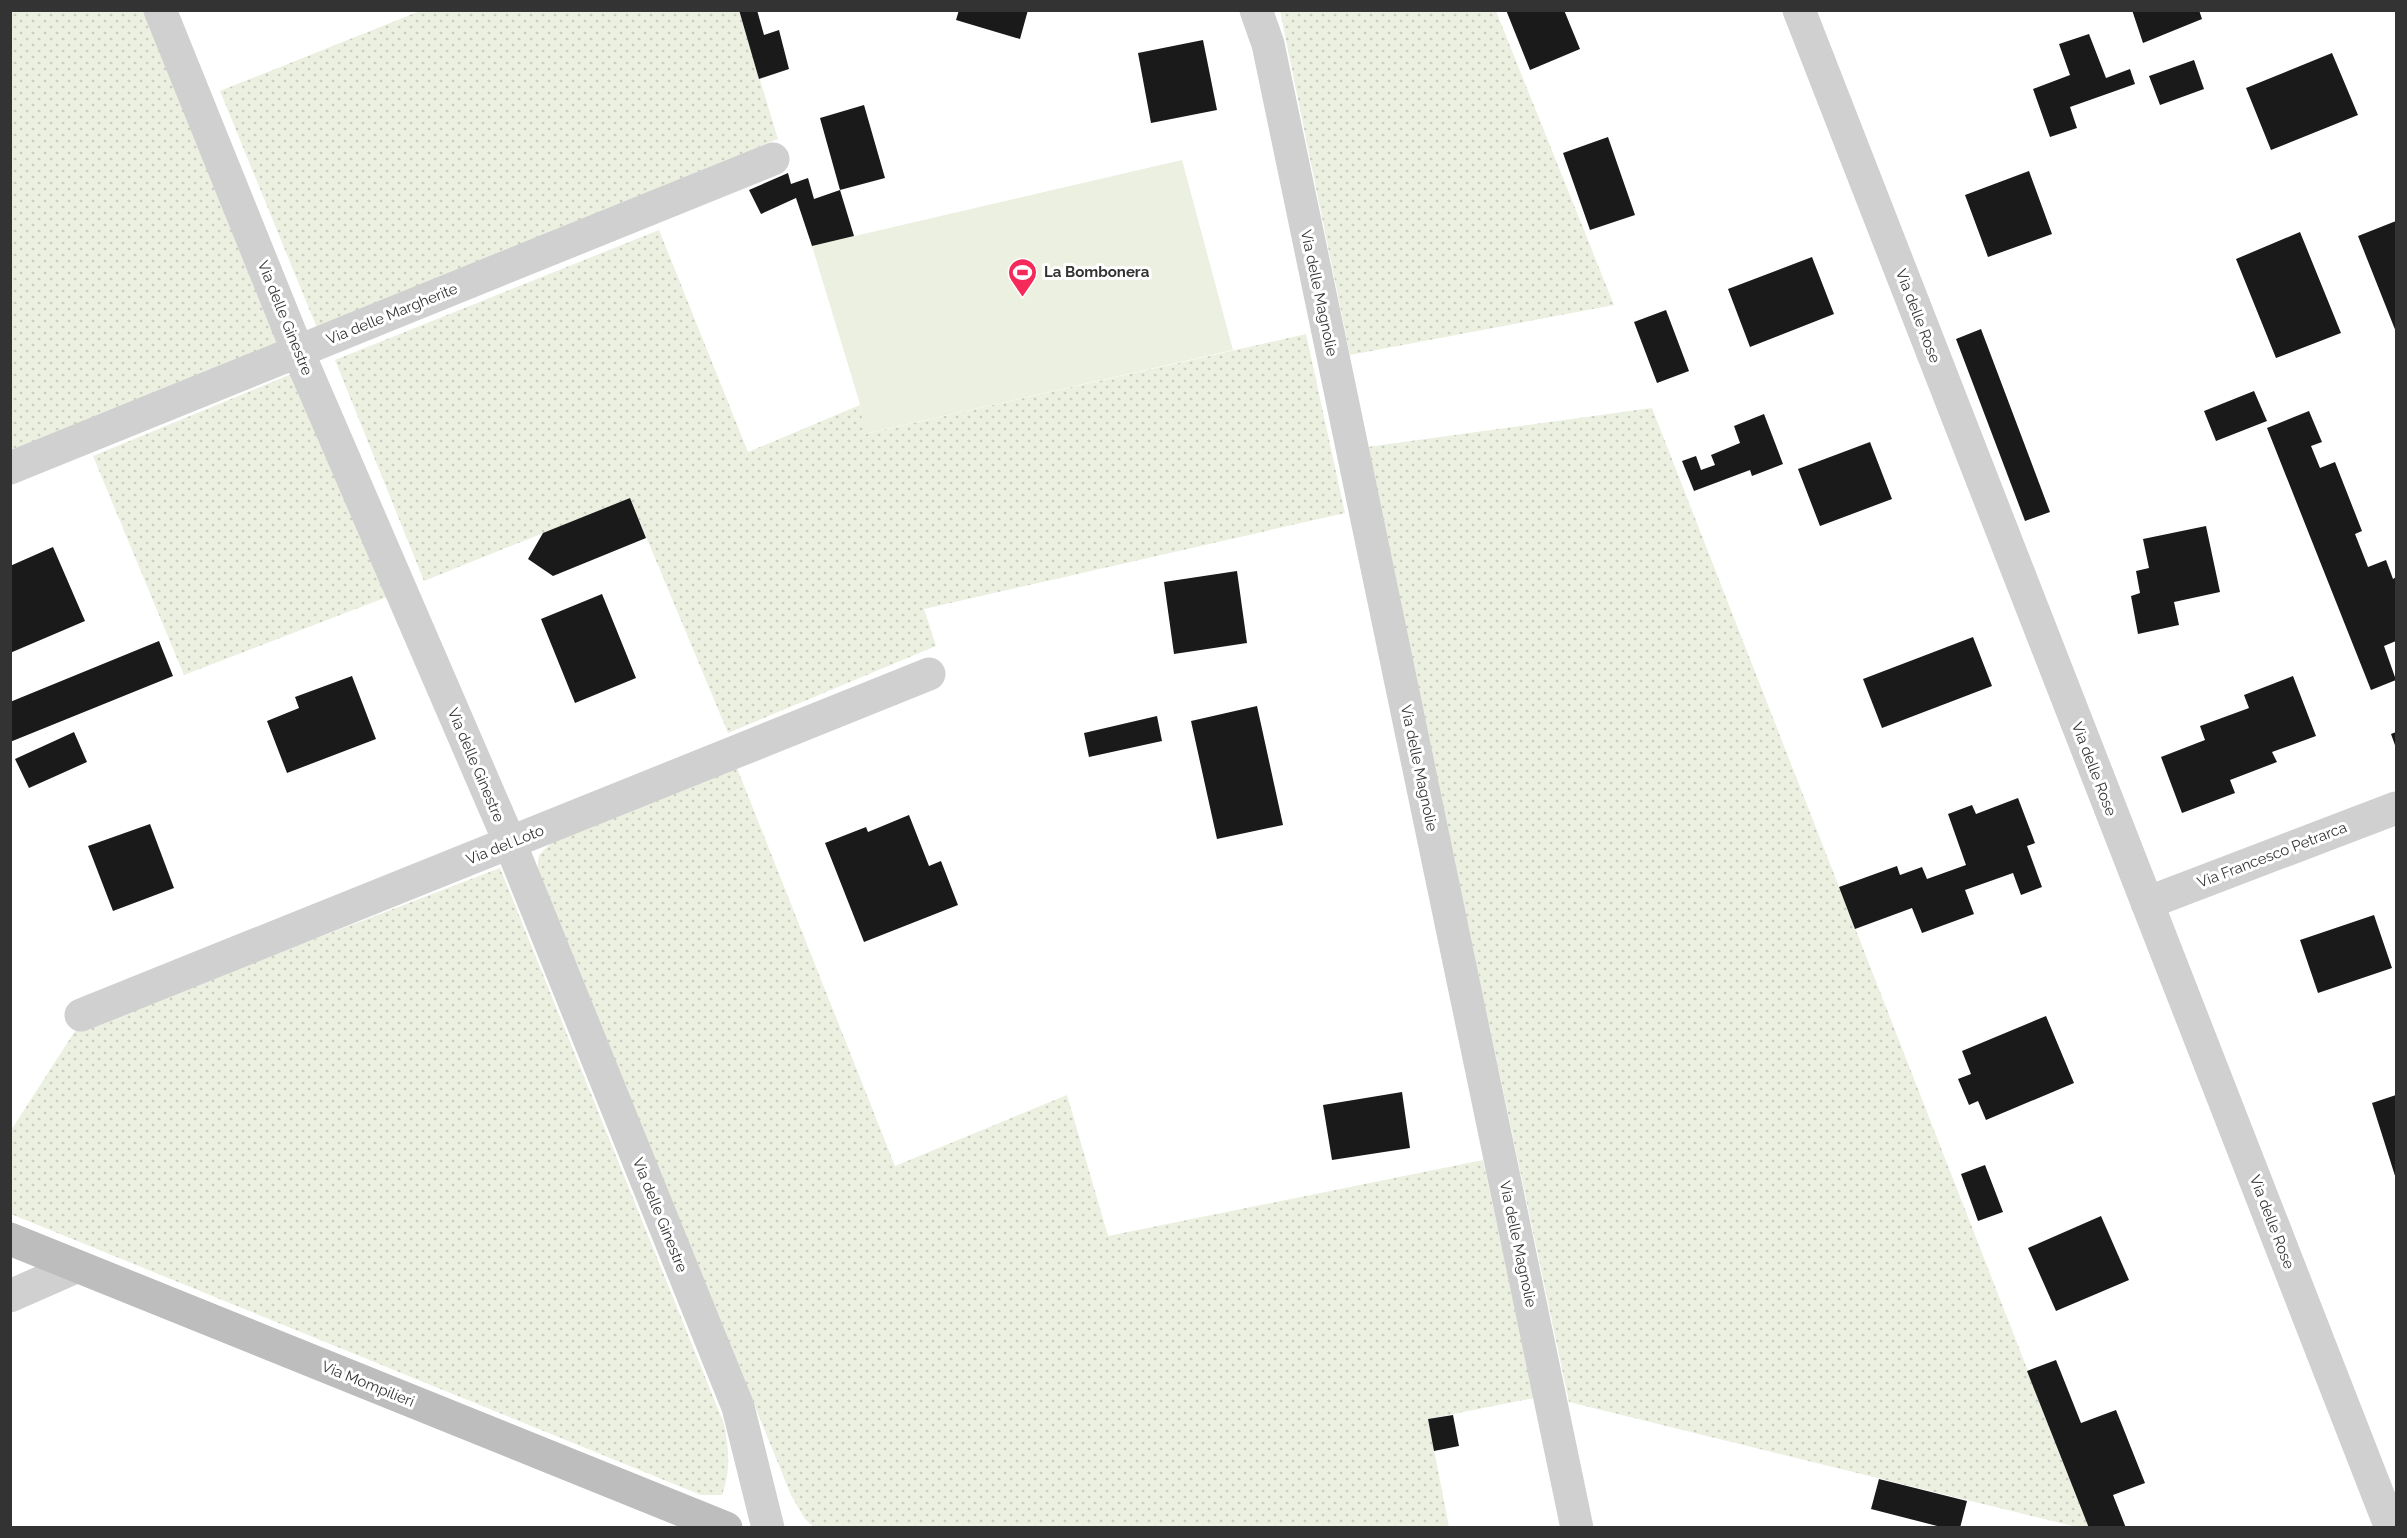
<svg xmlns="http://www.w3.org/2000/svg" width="2407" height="1538" font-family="Raleway,sans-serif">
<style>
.green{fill:url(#green-dots)}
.pitch{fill:#ebf0e0}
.building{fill:#1a1a1a}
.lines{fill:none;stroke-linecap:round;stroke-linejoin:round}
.street{stroke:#d0d0d0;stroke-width:33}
.secondary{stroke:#bdbdbd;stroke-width:33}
.labels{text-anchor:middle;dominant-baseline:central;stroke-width:6;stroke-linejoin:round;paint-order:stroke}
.poi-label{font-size:15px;font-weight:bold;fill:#333;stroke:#fff;text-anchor:start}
.street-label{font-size:15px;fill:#333;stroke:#fff}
</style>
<defs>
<pattern id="green-dots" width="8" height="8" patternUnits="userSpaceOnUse" patternTransform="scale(1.5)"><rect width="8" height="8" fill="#ebf0e0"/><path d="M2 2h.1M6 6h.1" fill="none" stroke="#cacec1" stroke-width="1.8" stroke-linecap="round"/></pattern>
</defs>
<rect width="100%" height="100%" fill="#fff"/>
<path class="green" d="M 11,11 L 146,11 L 279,342 L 11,450 Z
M 420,11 L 739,11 L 778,139 L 317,328 L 220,91 Z
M 1280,11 L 1496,11 L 1614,305 L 1350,355 Z
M 659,230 L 748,452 L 860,405 L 865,434 L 1306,334 L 1345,513 L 924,609 L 936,646 L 728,733 L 630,498 L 424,581 L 335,360 Z
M 294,373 L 387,597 L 184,675 L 93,456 Z
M 1652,408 L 2089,1527 L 2077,1527 L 1569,1402 L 1367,447 Z
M 737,768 L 895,1166 L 1067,1095 L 1108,1236 L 1483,1160 L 1534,1398 L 1428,1419 L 1449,1527 L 814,1527 L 805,1519 L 791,1495 L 537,872 L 539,855 L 554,840 Z
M 500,868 L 724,1424 C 729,1450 731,1470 722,1495 L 701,1495 L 11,1214 L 10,1132 L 75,1031 Z"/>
<path class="pitch" d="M 1182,160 L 1233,350 L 864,434 L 860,404 L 812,246 Z"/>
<path class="building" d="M 739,10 L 757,10 L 764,35 L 779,30 L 789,69 L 759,79 Z
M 959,10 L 1028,10 L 1020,39 L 956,20 Z
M 1506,10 L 1564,10 L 1580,49 L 1530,70 Z
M 2132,10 L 2199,10 L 2202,19 L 2143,43 Z
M 2089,34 L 2106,78 L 2130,69 L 2135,84 L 2070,107 L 2077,128 L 2050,137 L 2033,89 L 2070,75 L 2059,44 Z
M 1203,40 L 1217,110 L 1151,123 L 1138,53 Z
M 2332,53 L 2358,115 L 2271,150 L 2246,88 Z
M 2194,60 L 2204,89 L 2160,105 L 2149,76 Z
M 864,105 L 885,178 L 840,190 L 820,118 Z
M 1608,137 L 1635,215 L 1590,230 L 1563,153 Z
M 2029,171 L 2052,234 L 1988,257 L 1965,195 Z
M 788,173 L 791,184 L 808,178 L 814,199 L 840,190 L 854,236 L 812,246 L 796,198 L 761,214 L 749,190 Z
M 2396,221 L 2396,332 L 2358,236 Z
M 2300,232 L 2341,333 L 2276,358 L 2236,259 Z
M 1812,257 L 1834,314 L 1750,347 L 1728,289 Z
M 1666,310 L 1689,371 L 1657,383 L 1634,322 Z
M 1981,329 L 2050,512 L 2025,521 L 1956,339 Z
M 2254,391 L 2267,421 L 2216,441 L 2204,411 Z
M 2309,411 L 2322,442 L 2311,446 L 2320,468 L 2335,462 L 2362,531 L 2355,534 L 2368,567 L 2386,560 L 2393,579 L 2396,577 L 2396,641 L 2384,646 L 2396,680 L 2371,690 L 2267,428 Z
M 1764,414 L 1783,464 L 1752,476 L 1750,470 L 1694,491 L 1682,461 L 1696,456 L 1701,470 L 1715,465 L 1711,455 L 1740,443 L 1734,426 Z
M 1870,442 L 1892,499 L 1820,526 L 1798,469 Z
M 630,498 L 646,538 L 553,576 L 528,559 L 543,533 Z
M 2206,526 L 2220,592 L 2174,602 L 2179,625 L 2138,634 L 2131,596 L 2140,593 L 2136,571 L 2149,568 L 2143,539 Z
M 53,547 L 85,621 L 10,653 L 10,566 Z
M 1237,571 L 1247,643 L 1174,654 L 1164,582 Z
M 602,594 L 636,678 L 575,703 L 541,619 Z
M 1973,637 L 1992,686 L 1882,728 L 1863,679 Z
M 159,641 L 173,676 L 10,742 L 10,702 Z
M 352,676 L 376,739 L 287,773 L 267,721 L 299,708 L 295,697 Z
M 2293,676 L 2316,736 L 2272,752 L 2277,762 L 2230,780 L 2235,793 L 2182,813 L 2161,757 L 2205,740 L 2200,726 L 2249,708 L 2244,695 Z
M 1257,706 L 1283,825 L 1217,839 L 1191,721 Z
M 1157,716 L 1162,741 L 1089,757 L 1084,733 Z
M 74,732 L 87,762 L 29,788 L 15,759 Z
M 2396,732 L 2396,748 L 2391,734 Z
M 2018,798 L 2035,843 L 2027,846 L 2042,887 L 2021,895 L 2013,873 L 1965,890 L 1974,914 L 1922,933 L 1912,908 L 1855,929 L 1839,887 L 1897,866 L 1900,875 L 1922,867 L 1927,879 L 1966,865 L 1948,814 L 1972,805 L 1976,814 Z
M 909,815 L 929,866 L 941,861 L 958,905 L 864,942 L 825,843 L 866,827 L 868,832 Z
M 150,824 L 174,888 L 113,911 L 88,846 Z
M 2374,915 L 2392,968 L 2318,993 L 2300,940 Z
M 2046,1016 L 2074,1083 L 1986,1120 L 1978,1101 L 1969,1105 L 1958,1079 L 1971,1074 L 1962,1051 Z
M 1402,1092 L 1410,1148 L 1332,1160 L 1323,1105 Z
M 2396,1095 L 2396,1179 L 2372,1103 Z
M 1985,1165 L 2003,1212 L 1978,1221 L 1961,1174 Z
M 2101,1216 L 2129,1280 L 2056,1311 L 2028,1248 Z
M 2056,1360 L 2081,1423 L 2116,1410 L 2145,1483 L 2113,1495 L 2126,1528 L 2089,1528 L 2027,1371 Z
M 1453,1415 L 1459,1446 L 1434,1451 L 1428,1419 Z
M 1879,1479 L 1967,1501 L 1960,1528 L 1945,1528 L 1871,1509 Z"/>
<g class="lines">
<path class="street" d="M 160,10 L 298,352 L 510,843 L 738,1407 L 768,1528
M 1256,10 L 1268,44 L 1577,1528
M 1799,10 L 2391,1528
M 10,468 L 773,159
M 2147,903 L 2396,808
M 81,1015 L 929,674
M 10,1296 L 76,1267"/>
<path class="secondary" d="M 10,1239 L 726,1528"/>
</g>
<defs>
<symbol id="stadium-pin" viewBox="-11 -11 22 30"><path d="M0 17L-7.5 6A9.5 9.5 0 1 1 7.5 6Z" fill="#f5295a" stroke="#fff"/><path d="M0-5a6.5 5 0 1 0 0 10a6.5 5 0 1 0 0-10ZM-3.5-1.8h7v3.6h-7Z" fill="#fff"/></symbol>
</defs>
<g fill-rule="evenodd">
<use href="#stadium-pin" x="1006" y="256" width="33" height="45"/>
</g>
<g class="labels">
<g class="poi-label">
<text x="1044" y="272">La Bombonera</text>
</g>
<g class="street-label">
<text transform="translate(1319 293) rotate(78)">Via delle Magnolie</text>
<text transform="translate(392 314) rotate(-22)">Via delle Margherite</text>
<text transform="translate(1918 316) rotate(69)">Via delle Rose</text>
<text transform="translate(285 318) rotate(68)">Via delle Ginestre</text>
<text transform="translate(476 765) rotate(67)">Via delle Ginestre</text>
<text transform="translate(1419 768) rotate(78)">Via delle Magnolie</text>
<text transform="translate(2094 769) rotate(69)">Via delle Rose</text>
<text transform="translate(505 845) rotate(-22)">Via del Loto</text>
<text transform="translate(2272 855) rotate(-21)">Via Francesco Petrarca</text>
<text transform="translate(660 1215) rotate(68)">Via delle Ginestre</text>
<text transform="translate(2272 1222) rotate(69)">Via delle Rose</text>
<text transform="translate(1518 1244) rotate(78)">Via delle Magnolie</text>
<text transform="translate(368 1384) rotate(22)">Via Mompilieri</text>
</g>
</g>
<rect width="2407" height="1538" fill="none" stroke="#333333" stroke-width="24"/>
</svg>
